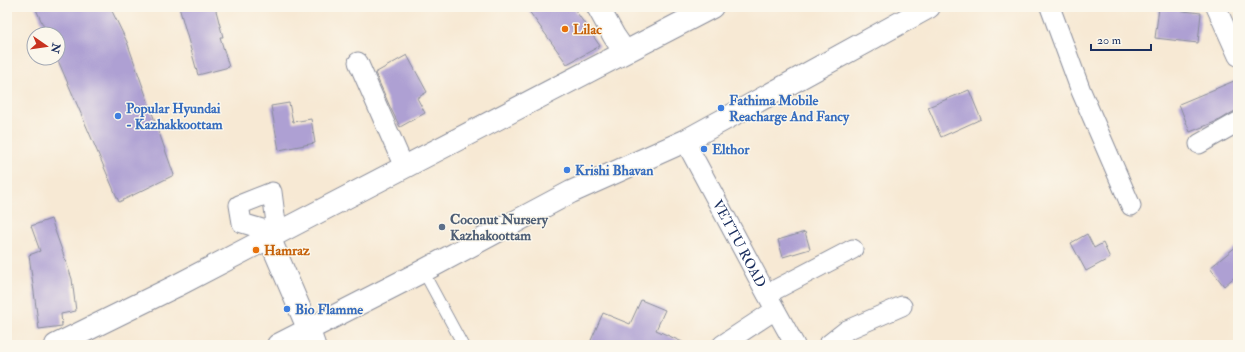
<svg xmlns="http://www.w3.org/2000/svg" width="1245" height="352" font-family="'IM FELL Double Pica',serif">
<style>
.building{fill:#aea0d3}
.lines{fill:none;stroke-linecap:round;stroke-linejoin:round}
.lane-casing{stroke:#898c99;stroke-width:12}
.street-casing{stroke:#898c99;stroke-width:21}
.secondary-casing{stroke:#898c99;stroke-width:24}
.primary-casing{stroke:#898c99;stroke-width:24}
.lane{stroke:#fff;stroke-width:10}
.street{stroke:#fff;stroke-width:19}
.secondary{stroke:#fff;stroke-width:22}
.primary{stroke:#fff;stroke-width:22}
.food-dot{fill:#e8710a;stroke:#fbf7ec;stroke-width:1.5}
.shop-dot{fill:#3f7fe0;stroke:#fbf7ec;stroke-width:1.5}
.service-dot{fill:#5c6f8a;stroke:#fbf7ec;stroke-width:1.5}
.labels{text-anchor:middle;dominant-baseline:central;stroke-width:3;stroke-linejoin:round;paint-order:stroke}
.food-label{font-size:14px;font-weight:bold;fill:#c56008;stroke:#fbf7ec;text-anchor:start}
.shop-label{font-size:14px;font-weight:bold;fill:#366cbe;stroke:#fbf7ec;text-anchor:start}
.service-label{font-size:14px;font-weight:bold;fill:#4e5e75;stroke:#fbf7ec;text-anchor:start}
.street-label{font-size:14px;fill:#1b2f5e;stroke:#fbf7ec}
</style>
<rect width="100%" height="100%" fill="#fbf7ec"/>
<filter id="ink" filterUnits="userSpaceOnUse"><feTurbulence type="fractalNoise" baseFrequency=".025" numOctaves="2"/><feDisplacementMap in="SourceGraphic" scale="8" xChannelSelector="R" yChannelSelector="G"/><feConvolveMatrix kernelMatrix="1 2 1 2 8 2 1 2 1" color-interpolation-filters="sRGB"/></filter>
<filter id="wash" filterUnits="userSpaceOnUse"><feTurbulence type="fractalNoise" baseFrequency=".012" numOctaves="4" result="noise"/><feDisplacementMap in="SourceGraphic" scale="16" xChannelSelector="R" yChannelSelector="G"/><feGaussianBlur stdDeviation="0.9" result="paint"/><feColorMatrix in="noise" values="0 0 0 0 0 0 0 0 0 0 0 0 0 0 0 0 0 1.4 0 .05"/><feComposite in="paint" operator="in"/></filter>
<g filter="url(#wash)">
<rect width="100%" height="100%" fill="#f7e9d4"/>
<g id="blocks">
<path class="building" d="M 35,7 L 110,7 L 127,42 L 174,175 L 119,202 L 57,58 L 58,34 L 47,34 Z
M 179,7 L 215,7 L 223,37 L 220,37 L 229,67 L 198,75 Z
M 526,7 L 573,7 L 600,46 L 567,64 Z
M 1159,8 L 1201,13 L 1198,43 L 1155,38 Z
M 407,55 L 427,92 L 417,98 L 425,113 L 400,127 L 391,109 L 375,73 Z
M 1234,81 L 1238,90 L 1238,111 L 1233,112 L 1220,120 L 1190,132 L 1179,104 Z
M 969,90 L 981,119 L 941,137 L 928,107 Z
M 289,103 L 293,122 L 311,119 L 315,143 L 279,150 L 271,106 Z
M 51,219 L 72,279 L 76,311 L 61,314 L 62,326 L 39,329 L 29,255 L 40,251 L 31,226 Z
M 805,232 L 810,249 L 783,257 L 778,240 Z
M 1087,234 L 1094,248 L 1103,243 L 1110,258 L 1086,271 L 1071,243 Z
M 1238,245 L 1238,274 L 1224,286 L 1210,268 Z
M 641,300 L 665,310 L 656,330 L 689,345 L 589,345 L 603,313 L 630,324 Z"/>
</g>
</g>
<g filter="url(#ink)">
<use href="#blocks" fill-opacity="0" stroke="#898c99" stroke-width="1"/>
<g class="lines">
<defs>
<path id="lane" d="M 423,271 L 463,345"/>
<g id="street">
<path d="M 1050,7 L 1081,91 L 1131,206"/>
<path d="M 1216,7 L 1238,56"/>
<path d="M 358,62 L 404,167"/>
<path id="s1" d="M 685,141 L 765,291 L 795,345"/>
<path d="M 1199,144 L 1238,122"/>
<path d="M 266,230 L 242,223 L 239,205 L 272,192 L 276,223 L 266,230 L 269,237"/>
<path d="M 767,294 L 853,249"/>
<path d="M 722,345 L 775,310"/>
<path d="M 828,345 L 847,330 L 902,306"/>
</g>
<path id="secondary" d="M 598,7 L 614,36 L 625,52
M 56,345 L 176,286 L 712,7
M 278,345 L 423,271 L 571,192 L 685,141 L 929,7"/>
<path id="primary" d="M 269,237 L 308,328 L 314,345"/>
</defs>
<use href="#lane" class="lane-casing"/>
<use href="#street" class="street-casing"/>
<use href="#secondary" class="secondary-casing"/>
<use href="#primary" class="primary-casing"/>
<use href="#lane" class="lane"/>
<use href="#street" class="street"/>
<use href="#secondary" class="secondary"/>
<use href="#primary" class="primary"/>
</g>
</g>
<g class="food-dot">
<circle cx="565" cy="29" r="4"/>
<circle cx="256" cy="250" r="4"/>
</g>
<g class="shop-dot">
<circle cx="721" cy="108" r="4"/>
<circle cx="118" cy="116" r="4"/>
<circle cx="704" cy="149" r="4"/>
<circle cx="567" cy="170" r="4"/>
<circle cx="287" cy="309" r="4"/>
</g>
<circle class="service-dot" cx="442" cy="227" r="4"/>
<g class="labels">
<g class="food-label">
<text x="573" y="29">Lilac</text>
<text x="264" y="250">Hamraz</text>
</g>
<g class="shop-label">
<text x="729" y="100">Fathima Mobile<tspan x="729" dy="16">Reacharge And Fancy</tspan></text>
<text x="126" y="108">Popular Hyundai<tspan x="126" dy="16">- Kazhakkoottam</tspan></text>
<text x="712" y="149">Elthor</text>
<text x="575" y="170">Krishi Bhavan</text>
<text x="295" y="309">Bio Flamme</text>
</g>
<g class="service-label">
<text x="450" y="219">Coconut Nursery<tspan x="450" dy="16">Kazhakoottam</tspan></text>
</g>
<g class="street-label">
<text stroke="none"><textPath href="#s1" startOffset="116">VETTU ROAD</textPath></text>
</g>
</g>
<rect width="1245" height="352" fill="none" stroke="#fbf7ec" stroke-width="24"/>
<g transform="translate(46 46) rotate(103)"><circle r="19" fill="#fbf7ec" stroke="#a1a7b3"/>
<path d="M0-3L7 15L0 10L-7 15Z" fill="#c8321e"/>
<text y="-6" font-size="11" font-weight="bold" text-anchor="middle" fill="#1b2f5e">N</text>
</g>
<path d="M1091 44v6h60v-6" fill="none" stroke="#1b2f5e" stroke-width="2"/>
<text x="1097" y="44" font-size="12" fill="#1b2f5e" stroke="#fbf7ec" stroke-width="3" paint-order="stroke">20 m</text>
</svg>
